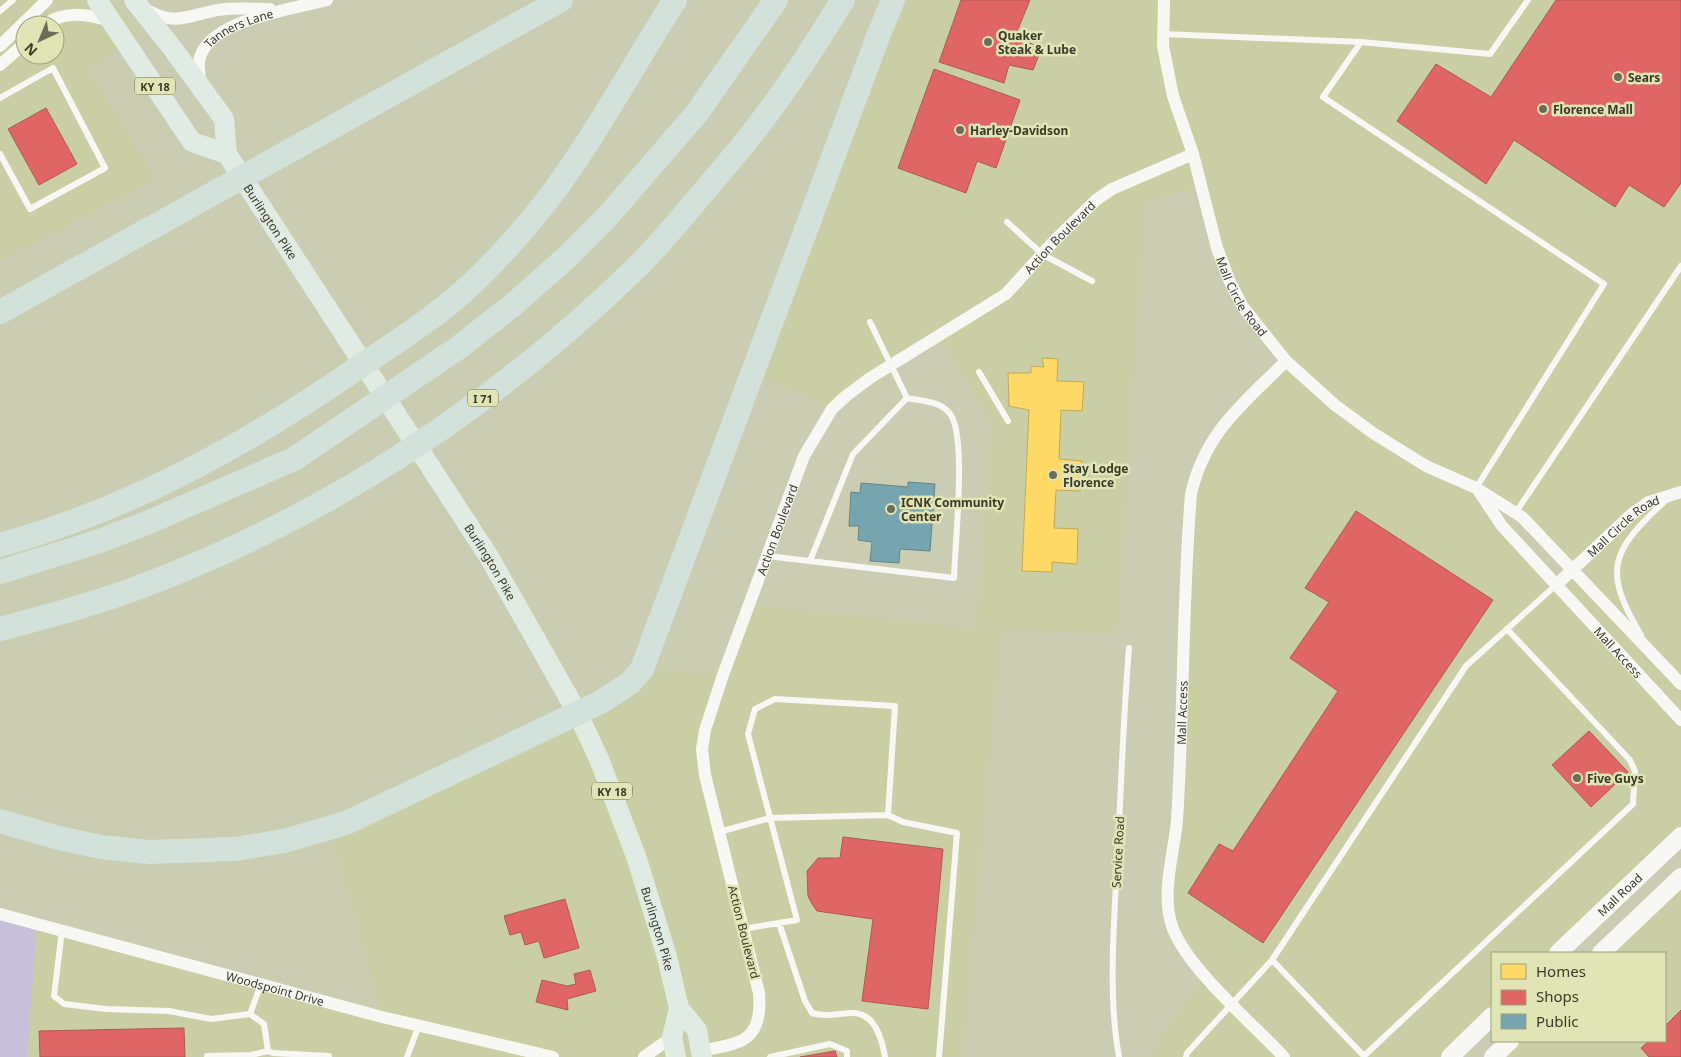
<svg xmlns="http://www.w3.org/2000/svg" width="1681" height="1057" font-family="'Noto Sans',sans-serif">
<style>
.built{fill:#cacea4;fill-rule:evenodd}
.green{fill:#c6c0da}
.homes{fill:#ffd966;stroke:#c4a953}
.shops{fill:#e06666;stroke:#ae5953}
.public{fill:#76a5af;stroke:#648586}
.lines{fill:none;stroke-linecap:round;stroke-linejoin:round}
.lane{stroke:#f7f8f4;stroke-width:6}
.street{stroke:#f7f8f4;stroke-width:12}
.secondary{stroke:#f7f8f4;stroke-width:18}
.primary{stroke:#e0ebe3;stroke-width:20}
.highway{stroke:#d2e1d9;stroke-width:24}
.poi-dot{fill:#6c6d58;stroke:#e1e5b5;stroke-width:2}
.labels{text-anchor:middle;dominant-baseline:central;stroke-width:5;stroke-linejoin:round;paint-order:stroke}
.shield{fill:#e1e5b5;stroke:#6b6d52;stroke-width:1}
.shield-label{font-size:11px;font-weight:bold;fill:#393a27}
.street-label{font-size:12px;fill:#393a27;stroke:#e1e5b5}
.poi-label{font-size:12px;font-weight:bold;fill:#393a27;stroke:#e1e5b5;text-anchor:start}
</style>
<rect width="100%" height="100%" fill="#cbcdb3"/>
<path class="built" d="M 0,0 L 113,0 L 139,33 L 89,70 L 156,179 L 0,261 ZM 25,25 L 55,25 L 55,55 L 25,55 Z
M 893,0 L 1681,0 L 1681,837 L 1559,953 L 1492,953 L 1492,1016 L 1450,1057 L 1153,1057 L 1157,1042 L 1205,976 L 1172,926 L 1188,525 L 1208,446 L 1286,361 L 1243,307 L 1201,184 L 1145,203 L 1117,634 L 1002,629 L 962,1057 L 27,1057 L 37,923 L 382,1016 L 331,829 L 642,669 L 722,675 L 749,605 L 976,628 L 992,423 L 941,335 L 832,409 L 752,372 ZM 1478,490 L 1522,517 L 1572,570 L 1562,579 Z
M 1681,877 L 1681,1057 L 1493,1057 L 1510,1041 L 1665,1041 L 1665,953 L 1601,953 Z"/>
<path class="green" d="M 0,914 L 37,923 L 27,1057 L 0,1057 Z"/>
<path class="homes" d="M 1042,358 L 1058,359 L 1057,381 L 1084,382 L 1082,411 L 1061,410 L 1059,459 L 1082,461 L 1080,491 L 1056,490 L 1054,528 L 1078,529 L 1077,564 L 1052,562 L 1052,572 L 1022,571 L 1029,410 L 1009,406 L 1008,373 L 1031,373 L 1031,366 L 1044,367 Z"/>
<path class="shops" d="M 961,0 L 1030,0 L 1016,34 L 1041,50 L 1033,70 L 1009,65 L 1004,83 L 939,62 Z
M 1556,0 L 1681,0 L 1681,183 L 1664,207 L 1629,185 L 1615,207 L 1514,140 L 1486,184 L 1397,121 L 1436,64 L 1491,97 Z
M 934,69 L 1020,100 L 996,168 L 977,161 L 966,193 L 898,168 Z
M 46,108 L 77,164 L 39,185 L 8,129 Z
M 1356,511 L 1493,600 L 1263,943 L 1188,893 L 1219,844 L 1233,851 L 1338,691 L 1290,658 L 1329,602 L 1305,588 Z
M 1589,731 L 1628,772 L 1591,807 L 1552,765 Z
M 843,837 L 943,849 L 928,1009 L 862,1001 L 873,919 L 817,911 L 812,904 L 808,896 L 807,871 L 818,858 L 840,858 Z
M 565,899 L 579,948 L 544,958 L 539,941 L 525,945 L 521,932 L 510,935 L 504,916 Z
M 590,970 L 596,991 L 567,999 L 568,1010 L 536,1002 L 542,980 L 567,986 L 576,984 L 574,974 Z
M 1681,1010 L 1681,1057 L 1649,1057 L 1641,1048 L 1649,1041 L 1665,1041 L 1665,1026 Z
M 184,1028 L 185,1057 L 40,1057 L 39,1031 Z
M 835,1051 L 837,1057 L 800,1057 Z"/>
<path class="public" d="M 908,482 L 935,484 L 930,551 L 900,549 L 899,563 L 870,561 L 872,542 L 858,540 L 859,526 L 849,526 L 851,492 L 860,493 L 861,483 L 908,487 Z"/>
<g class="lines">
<path class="lane" d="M 0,11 L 13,0
M 1163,34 L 1361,42 L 1490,54 L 1528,0
M 1361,42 L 1323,97 L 1604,284 L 1476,488
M 0,98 L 53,68 L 105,168 L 30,209 L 0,154
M 1007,222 L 1042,254 L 1092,281
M 979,372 L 1008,421
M 1516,512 L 1681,266
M 767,556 L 954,578 C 955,542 966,445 952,417 C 944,401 922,401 907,398 L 870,322
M 810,561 L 853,454 L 907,398
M 1641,635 C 1602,570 1611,551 1665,501
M 719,832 L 770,818 L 888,815
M 779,923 L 805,1001 L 812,1013 C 826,1017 835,1014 850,1013 C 874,1011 882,1039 885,1057
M 743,929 L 797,920 L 748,734 L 755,709 L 775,699 L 895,706 L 888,815 L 903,822 L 957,833 L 939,1057
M 62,930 L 54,996 L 64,1004 L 106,1009 L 169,1011 L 211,1019 L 250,1014 L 261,984
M 1272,960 L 1364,1056 L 1633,804 L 1635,771 L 1630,760 L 1507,629
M 250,1014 L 264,1024 L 268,1051 L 273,1053 L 329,1056
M 207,1056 L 251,1055 L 268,1051
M 407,1057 L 419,1025
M 770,1057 L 830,1044 L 847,1051 L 847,1057
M 1119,1057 C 1108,998 1114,924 1117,864 C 1121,792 1123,720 1129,648
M 1186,1057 L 1187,1053 L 1272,960 L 1466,666 L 1556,585"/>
<g class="street">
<path id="s1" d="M 1164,0 L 1163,46 L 1173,96 L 1193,154 L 1217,248 L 1230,282 L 1243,307 L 1286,361 L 1335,405 L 1373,433 L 1426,466 L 1476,488 L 1522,517 L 1681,684"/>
<path d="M 147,10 C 179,29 194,11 227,9 C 241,8 256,9 270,9"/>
<path d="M 44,25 C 65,10 87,14 111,21"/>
<path d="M 0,46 L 47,0"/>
<path d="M 0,65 L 25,43"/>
<path id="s2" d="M 201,85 C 200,78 198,69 199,62 C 204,20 294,9 327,0"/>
<path id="s3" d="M 1478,490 L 1502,526 L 1681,720"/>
<path id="s4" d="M 1556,585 L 1632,514 L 1649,502 L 1681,492"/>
<path id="s5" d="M 0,914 L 382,1017 L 553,1057"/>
<path id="s6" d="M 701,1051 C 741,1043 763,1042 759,993 L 705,775 L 702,749 L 705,730 L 723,675 L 804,456 L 832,409 L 846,396 L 870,378 L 1006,294 L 1054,241 L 1096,200 L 1112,189 L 1193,154"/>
<path d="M 644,1057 L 672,1037"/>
<path id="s7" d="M 1284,1057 C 1252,1023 1190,971 1173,929 C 1160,895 1174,854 1177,820 C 1184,712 1182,603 1191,494 C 1205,432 1243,404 1286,361"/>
</g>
<g class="secondary">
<path id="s8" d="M 1558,953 L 1681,836"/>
<path d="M 1601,953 L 1681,877"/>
<path d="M 1450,1057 L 1492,1016"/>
<path d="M 1493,1057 L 1510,1041"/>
</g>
<g class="primary">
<path d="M 97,0 L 192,142 L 227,154"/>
<path id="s9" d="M 134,0 L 173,49 L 224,119 L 227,154 L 489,557 L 577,712 L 599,759 L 637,859 L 667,957 L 679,1008 L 697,1030 L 702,1057"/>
<path d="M 676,1057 L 672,1037 L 679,1008"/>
</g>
<path class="highway" d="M 0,312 L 561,0
M 0,545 C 130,509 246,445 356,369 C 393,344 432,320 465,290 C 490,268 512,243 533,218 C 588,151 628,73 675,0
M 0,572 L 97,542 L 149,522 L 294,459 L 458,348 L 514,304 L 566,258 L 608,216 L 697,113 L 776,0
M 0,629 C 49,616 98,603 145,585 C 328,516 495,405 634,270 C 660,245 683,216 706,189 C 724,168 742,147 758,126 C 789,86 816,43 843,0
M 0,821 L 59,838 L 101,847 L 149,852 L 235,849 L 284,841 L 346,823 L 601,702 L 630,683 L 642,669 L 879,34 L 893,0"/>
</g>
<g class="poi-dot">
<circle cx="988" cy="42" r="5"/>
<circle cx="1618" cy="77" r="5"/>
<circle cx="1543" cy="109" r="5"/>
<circle cx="960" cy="130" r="5"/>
<circle cx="1053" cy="475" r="5"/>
<circle cx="891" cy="509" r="5"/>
<circle cx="1577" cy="778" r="5"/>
</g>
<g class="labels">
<g class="shield">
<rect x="135" y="77.5" width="40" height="17" rx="4"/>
<rect x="468" y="389.5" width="30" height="17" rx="4"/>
<rect x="592" y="782.5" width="40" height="17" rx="4"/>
</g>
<g class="shield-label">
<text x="155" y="86">KY 18</text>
<text x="483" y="398">I 71</text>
<text x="612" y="791">KY 18</text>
</g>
<g class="street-label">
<text stroke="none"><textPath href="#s2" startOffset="79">Tanners Lane</textPath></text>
<text stroke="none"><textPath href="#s9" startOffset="265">Burlington Pike</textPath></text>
<text stroke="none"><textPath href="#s6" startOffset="999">Action Boulevard</textPath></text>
<text stroke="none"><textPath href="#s1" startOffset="310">Mall Circle Road</textPath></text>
<text stroke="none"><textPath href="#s4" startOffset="90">Mall Circle Road</textPath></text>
<text stroke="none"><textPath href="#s6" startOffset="579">Action Boulevard</textPath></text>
<text stroke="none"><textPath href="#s9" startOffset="670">Burlington Pike</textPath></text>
<text stroke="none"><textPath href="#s3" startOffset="215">Mall Access</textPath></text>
<text stroke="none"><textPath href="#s7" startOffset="388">Mall Access</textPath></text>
<text transform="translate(1118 852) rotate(-87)">Service Road</text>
<text stroke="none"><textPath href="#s8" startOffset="85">Mall Road</textPath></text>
<text stroke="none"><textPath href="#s9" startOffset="1075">Burlington Pike</textPath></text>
<text transform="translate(744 932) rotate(76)">Action Boulevard</text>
<text stroke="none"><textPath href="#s5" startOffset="285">Woodspoint Drive</textPath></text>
</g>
<g class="poi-label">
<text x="998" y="35">Quaker<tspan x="998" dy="14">Steak &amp; Lube</tspan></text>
<text x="1628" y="77">Sears</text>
<text x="1553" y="109">Florence Mall</text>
<text x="970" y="130">Harley-Davidson</text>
<text x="1063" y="468">Stay Lodge<tspan x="1063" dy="14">Florence</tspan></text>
<text x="901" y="502">ICNK Community<tspan x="901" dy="14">Center</tspan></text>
<text x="1587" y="778">Five Guys</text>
</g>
</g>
<rect x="1491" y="952" width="175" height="90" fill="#e1e5b5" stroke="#9ea17c"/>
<rect x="1501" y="964" width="25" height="15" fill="#ffd966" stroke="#9ea17c"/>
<text x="1536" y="977" font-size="15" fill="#393a27">Homes</text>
<rect x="1501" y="990" width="25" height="15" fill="#e06666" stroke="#9ea17c"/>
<text x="1536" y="1002" font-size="15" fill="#393a27">Shops</text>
<rect x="1501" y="1014" width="25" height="15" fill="#76a5af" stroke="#9ea17c"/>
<text x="1536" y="1027" font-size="15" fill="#393a27">Public</text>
<g transform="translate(40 40) rotate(224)"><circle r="24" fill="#e1e5b5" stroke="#9ea17c"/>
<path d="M0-4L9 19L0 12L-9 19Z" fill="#6c6d58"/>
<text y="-8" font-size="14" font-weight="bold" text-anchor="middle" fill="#393a27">N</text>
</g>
</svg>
